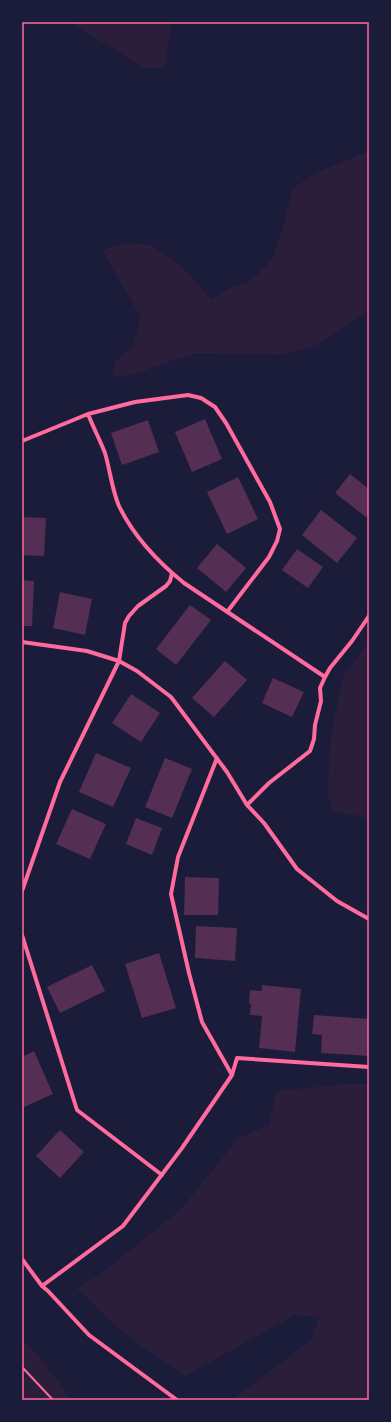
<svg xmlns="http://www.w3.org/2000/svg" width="391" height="1422" font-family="'Fira Sans Condensed',sans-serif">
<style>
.green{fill:#2a1e3b}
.building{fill:#542f53}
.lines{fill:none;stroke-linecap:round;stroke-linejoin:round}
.path{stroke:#ff6b9d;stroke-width:2}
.minor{stroke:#ff6b9d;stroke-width:4}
.neatline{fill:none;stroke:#ff6b9d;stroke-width:1.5}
</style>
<rect width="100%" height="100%" fill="#1b1b3a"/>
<path class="green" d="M 70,22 L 172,22 L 165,68 L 144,68 Z
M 369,151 L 369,311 L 316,345 L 282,355 L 195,353 L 128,376 L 113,377 L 115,362 L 134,345 L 140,316 L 102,250 L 128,243 L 152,245 L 184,269 L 211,299 L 226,290 L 252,280 L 273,258 L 285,220 L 293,188 L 316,173 Z
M 369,641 L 369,818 L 333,811 L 327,792 L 331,736 L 343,676 Z
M 346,1084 L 369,1084 L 369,1400 L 232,1400 L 311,1340 L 319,1317 L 295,1315 L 185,1376 L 126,1335 L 77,1289 L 105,1271 L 183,1207 L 238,1138 L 269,1125 L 276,1091 Z
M 22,1340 L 43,1361 L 71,1400 L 22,1400 Z"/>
<path class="building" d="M 205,419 L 222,459 L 192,472 L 175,432 Z
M 148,420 L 159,452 L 122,465 L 111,433 Z
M 350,474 L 369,489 L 369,513 L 366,517 L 335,493 Z
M 238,477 L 258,519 L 227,534 L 207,492 Z
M 321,510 L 357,538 L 337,563 L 302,535 Z
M 22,517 L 46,518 L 44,556 L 22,555 Z
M 217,544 L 246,568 L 226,592 L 197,568 Z
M 297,549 L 323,567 L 308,588 L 282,570 Z
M 22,580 L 34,581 L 32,626 L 22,626 Z
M 60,592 L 92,599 L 85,635 L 53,628 Z
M 190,605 L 211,620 L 176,665 L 156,649 Z
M 225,661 L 247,680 L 214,717 L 192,698 Z
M 273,678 L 304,692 L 292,717 L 262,703 Z
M 131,694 L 160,713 L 141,742 L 112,723 Z
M 96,753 L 131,768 L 113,807 L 79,792 Z
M 165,758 L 192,769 L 172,818 L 145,807 Z
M 72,809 L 106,824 L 90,859 L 56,844 Z
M 136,818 L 162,828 L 152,855 L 126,844 Z
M 185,877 L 219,878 L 218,915 L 184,915 Z
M 196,926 L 237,928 L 235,961 L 195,958 Z
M 159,953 L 176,1008 L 142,1018 L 125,964 Z
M 92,965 L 105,991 L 60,1013 L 47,987 Z
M 262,985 L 301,989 L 295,1052 L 259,1048 L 262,1016 L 250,1015 L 251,1004 L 249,1003 L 250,990 L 262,991 Z
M 314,1015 L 369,1019 L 369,1056 L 321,1053 L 322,1035 L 312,1034 Z
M 34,1051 L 53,1094 L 22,1108 L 22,1057 Z
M 60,1130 L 84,1152 L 60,1178 L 36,1156 Z"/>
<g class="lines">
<path class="path" d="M 22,1367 L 53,1400"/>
<path class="minor" d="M 88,414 C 93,427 100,440 105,453 C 110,470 112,490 119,506 C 134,537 158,562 184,583 L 325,677
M 22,441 L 88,414 L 135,402 L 188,395 L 201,398 L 215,407 L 226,423 L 270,502 L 280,529 L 277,541 L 269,557 L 227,612
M 22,642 L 87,651 L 119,661 L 137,671 L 171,697 L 227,772 L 247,805 L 264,823 L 297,869 L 337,901 L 369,919
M 217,758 L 178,857 L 171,894 L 189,973 L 202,1022 L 232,1075
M 247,805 L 269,783 L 310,751 L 314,739 L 315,725 L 321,701 L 320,688 L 325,677 L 330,668 L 352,641 L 369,616
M 22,891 L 60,782 L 119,661 L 125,623 L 129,616 L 138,606 L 166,586 L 170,581 L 172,573
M 22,935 L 77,1110 L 162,1175
M 22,1259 L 42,1286 L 48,1291 L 89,1335 L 177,1400
M 42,1286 L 123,1226 L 182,1148 L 232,1075 L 237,1058 L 369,1067"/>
</g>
<rect width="391" height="1422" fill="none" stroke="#1b1b3a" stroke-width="46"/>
<rect x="23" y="23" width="345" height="1376" class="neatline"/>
</svg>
